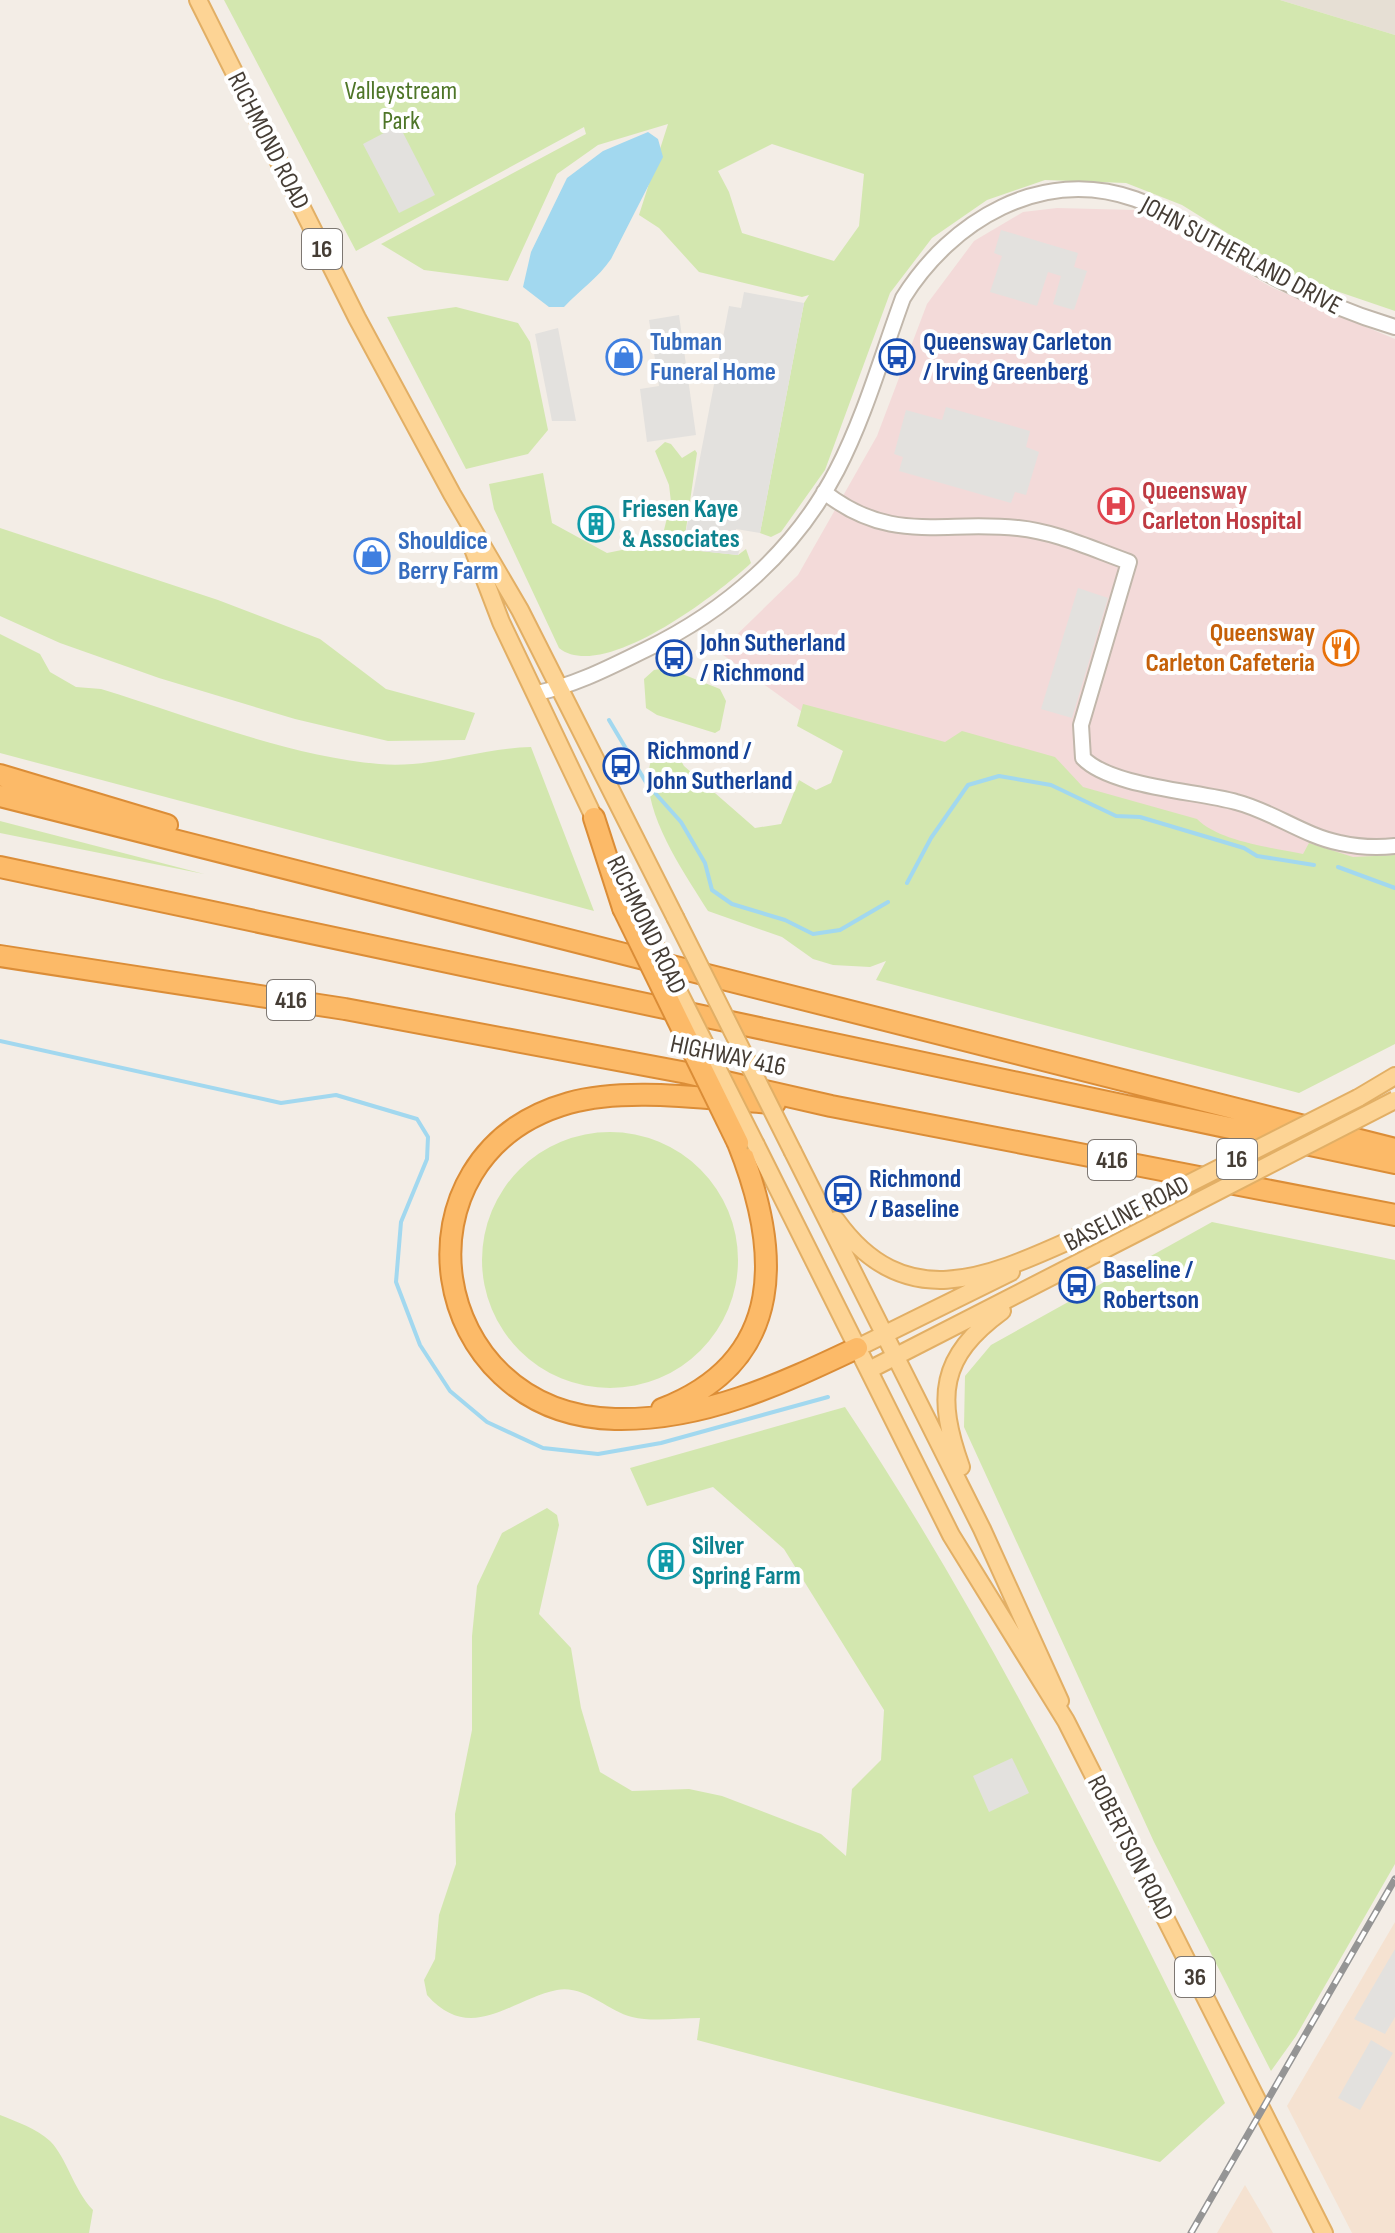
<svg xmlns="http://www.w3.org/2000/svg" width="1395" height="2233" font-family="'Sofia Sans Condensed',sans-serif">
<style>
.residential{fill:#e6dfd4}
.commercial{fill:#f5e2d1}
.medical{fill:#f3dad9}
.green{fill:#d3e7af;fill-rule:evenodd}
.parking{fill:#e3e1de}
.water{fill:#a2d8ef}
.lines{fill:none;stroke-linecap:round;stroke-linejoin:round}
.stream{stroke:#a2d8ef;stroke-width:4}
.minor-casing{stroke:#c1b7ab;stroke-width:18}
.major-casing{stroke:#e2af65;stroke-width:20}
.highway-casing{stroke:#db8d37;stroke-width:24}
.minor{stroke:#fff;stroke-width:14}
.major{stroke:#fdd495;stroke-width:16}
.highway{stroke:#fcba68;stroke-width:20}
.rail-casing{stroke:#959595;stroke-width:7}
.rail{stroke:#fff;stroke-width:4;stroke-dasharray:12;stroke-linecap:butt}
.major-bridge-casing{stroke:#e2af65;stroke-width:20;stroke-linecap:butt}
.highway-bridge-casing{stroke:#db8d37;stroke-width:24;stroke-linecap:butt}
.major-bridge{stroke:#fdd495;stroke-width:16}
.highway-bridge{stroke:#fcba68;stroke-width:20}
.labels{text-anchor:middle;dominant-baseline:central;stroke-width:8;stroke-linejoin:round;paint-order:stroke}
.shield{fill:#fff;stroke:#7d7772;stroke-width:2}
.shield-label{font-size:24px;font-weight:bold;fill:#453d35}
.park-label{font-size:26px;fill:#4f7629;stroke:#fff}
.street-label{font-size:26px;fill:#453d35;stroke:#fff}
.shop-label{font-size:26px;font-weight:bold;fill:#366cbe;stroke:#fff;text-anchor:start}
.transit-label{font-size:26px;font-weight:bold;fill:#164399;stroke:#fff;text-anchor:start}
.health-label{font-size:26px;font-weight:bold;fill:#be3a42;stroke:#fff;text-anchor:start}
.culture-label{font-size:26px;font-weight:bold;fill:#0d838f;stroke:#fff;text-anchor:start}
.food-label{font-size:26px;font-weight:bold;fill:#c56008;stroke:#fff;text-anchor:end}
</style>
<rect width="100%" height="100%" fill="#f3ede6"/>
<path class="residential" d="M 1280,0 L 1395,0 L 1395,35 Z"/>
<path class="commercial" d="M 1395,1922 L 1395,2233 L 1352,2233 L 1287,2106 Z
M 1245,2185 L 1273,2233 L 1217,2233 Z"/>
<path class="medical" d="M 1057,208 L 1135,210 L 1273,288 L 1395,339 L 1395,864 L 1245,856 L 826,729 L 719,652 L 798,575 L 877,436 L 927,304 L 974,241 L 1023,212 Z"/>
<path class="green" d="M 224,0 L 1280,0 L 1395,35 L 1395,311 L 1301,279 L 1182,205 L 1126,183 L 1045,180 L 987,200 L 932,238 L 890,293 L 825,470 L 781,532 L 771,537 L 760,533 L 804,303 L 809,295 L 802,297 L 699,272 L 659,228 L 639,215 L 668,124 L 598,145 L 557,174 L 508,281 L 424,270 L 381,244 L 586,134 L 584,127 L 356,251 ZM 772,144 L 864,174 L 859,226 L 834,261 L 742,233 L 729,192 L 718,171 Z
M 456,307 L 518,323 L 530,342 L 548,430 L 528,454 L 466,469 L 387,317 Z
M 665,442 L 671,444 L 682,458 L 695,450 L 697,453 L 685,536 L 700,551 L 738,555 L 746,549 L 751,563 C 717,595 602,683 559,648 L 494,509 L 489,484 L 543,473 L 552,523 L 607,553 L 661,542 L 671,502 L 669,485 L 655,451 Z
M 0,528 L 218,600 L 320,639 L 386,689 L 475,713 L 465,740 L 388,741 L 295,719 L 159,678 L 60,643 L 0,616 Z
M 0,634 L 40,654 L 50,672 L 76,687 L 101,689 C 189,716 288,756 379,764 C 430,769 480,748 531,747 L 594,911 L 0,753 Z
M 667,668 L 720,689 L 726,701 L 720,730 L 715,733 L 657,715 L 646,708 L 644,679 L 654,670 Z
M 803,704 L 945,742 L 962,731 L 1055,757 L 1083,787 L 1197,819 C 1218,841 1273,848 1303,854 L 1309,843 L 1353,857 L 1395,855 L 1395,1044 L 1299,1093 L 876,980 L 886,961 L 870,967 L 833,965 L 813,959 L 782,937 L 708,911 C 683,870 621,786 662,742 L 671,743 L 684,766 L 755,828 L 781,824 L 799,780 L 816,790 L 831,783 L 843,751 L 797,726 Z
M 0,821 L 204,874 L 0,833 Z
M482 1260a128 128 0 1 1 256 0a128 128 0 1 1-256 0Z
M 1212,1222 L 1395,1260 L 1395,1864 L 1296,2036 L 1271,2071 L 1154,1842 L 964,1427 L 965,1376 L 991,1345 Z
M 845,1407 C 992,1628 1107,1866 1225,2103 L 1160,2162 L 697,2040 L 700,2018 C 679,2018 652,2022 632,2017 C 607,2011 585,1985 557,1990 C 511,1999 471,2045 427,1995 L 424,1980 L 435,1959 L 439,1915 L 456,1864 L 455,1814 L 472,1730 L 472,1636 L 477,1586 L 502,1533 L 547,1508 L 557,1515 L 559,1525 L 539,1614 L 571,1648 L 581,1708 L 600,1772 L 632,1791 L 689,1789 L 722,1796 L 821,1834 L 846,1856 L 852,1789 L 881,1760 L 884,1710 L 784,1549 L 713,1487 L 647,1506 L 630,1468 Z
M 0,2115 C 17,2122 36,2128 50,2141 C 67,2158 73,2189 93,2210 L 89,2233 L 0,2233 Z"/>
<path class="parking" d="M 399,125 L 435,195 L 399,213 L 363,144 Z
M 1001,230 L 1078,253 L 1074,267 L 1087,271 L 1074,310 L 1053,304 L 1061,276 L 1048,272 L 1037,306 L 990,292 L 1002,256 L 994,253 Z
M 744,292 L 804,303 L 760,533 L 736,529 L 735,538 L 743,540 L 738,555 L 700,551 L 702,540 L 685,536 L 729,306 L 741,308 Z
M 679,315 L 696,435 L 647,442 L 640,389 L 659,386 L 649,320 Z
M 558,328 L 576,421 L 552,421 L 535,334 Z
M 946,407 L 1030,431 L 1026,447 L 1039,452 L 1026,495 L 1015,492 L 1011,503 L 899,471 L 903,457 L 894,454 L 906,410 L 942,420 Z
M 1078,588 L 1108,598 L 1072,718 L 1041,709 Z
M 1012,1758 L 1029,1793 L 989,1812 L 973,1776 Z
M 1395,1949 L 1395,2017 L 1385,2034 L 1354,2019 Z
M 1371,2040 L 1393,2053 L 1360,2110 L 1338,2098 Z"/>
<path class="water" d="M 648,132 L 658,139 L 663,157 L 611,259 C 598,278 580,290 564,307 L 549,307 L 523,287 L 531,252 L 567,178 L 603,151 Z"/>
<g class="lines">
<path class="stream" d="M 609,720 L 647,784 L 681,822 L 705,863 L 712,890 L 732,904 L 785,920 L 813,934 L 840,930 L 888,902
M 1338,867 L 1395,888
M 907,883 L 931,838 L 968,785 L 999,776 L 1051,785 L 1116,816 L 1140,817 L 1244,848 L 1257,856 L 1314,865
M 0,1041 L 281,1103 L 336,1095 L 417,1119 L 428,1137 L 427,1159 L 401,1222 L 396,1282 L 420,1345 L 450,1391 L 487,1422 L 543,1448 L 598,1454 L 661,1443 L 828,1397"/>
<defs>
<path id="minor" d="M 824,492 C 892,545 941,520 1018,528 C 1057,532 1092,549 1129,562 L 1081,725 L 1083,758 C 1111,787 1196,791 1236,802 C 1272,811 1304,836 1340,843 C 1358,847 1377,848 1395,846
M 537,693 C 576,685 610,667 645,650 C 726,611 795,551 837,470 C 865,416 882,355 903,298 C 951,221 1041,166 1135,199 C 1182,216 1218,246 1261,270 C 1304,294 1348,313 1395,327"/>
<path id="major" d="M 198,0 L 357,318 L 452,494 L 520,610 L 675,917
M 470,541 L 501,622 L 598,826
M 619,872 L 638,911
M 1358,1098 L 1395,1076
M 756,1145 L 951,1535 L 1066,1721 L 1324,2233
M 793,1152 L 982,1529 L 1060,1701
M 836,1220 C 916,1332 1017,1260 1117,1220
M 857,1348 L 1011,1272
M 869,1370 L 1158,1222
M 961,1467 C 936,1397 939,1357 1002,1311"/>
<path id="highway" d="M 0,775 L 167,825
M 0,796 L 1395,1149
M 594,818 L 623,908
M 0,867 L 1395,1163
M 0,956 L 345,1009 L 687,1073 L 831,1106 L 1395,1215
M 775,1103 C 713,1100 629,1086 569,1103 C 386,1155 425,1414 615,1419 C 702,1421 781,1384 857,1348
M 662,1409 C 789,1360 780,1248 738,1143"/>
</defs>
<use href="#minor" class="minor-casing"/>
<use href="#major" class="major-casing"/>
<use href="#highway" class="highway-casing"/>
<use href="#minor" class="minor"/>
<use href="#major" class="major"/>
<use href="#highway" class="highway"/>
<defs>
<path id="rail" d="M 1191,2233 L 1395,1879"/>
</defs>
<use href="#rail" class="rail-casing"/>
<use href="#rail" class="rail"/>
<defs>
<path id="major-bridge" d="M 638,911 L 756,1145
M 675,917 L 793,1152
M 1117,1220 L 1358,1098
M 1158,1222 L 1395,1100"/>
<path id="highway-bridge" d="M 623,908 L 738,1143"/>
</defs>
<use href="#major-bridge" class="major-bridge-casing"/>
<use href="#highway-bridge" class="highway-bridge-casing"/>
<use href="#major-bridge" class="major-bridge"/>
<use href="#highway-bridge" class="highway-bridge"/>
</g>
<defs>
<symbol id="shop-ring" viewBox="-11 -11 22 22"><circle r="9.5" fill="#fff" stroke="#3f7fe0" stroke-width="1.5"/><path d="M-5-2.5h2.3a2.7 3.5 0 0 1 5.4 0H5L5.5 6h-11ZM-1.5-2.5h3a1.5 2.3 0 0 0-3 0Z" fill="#3f7fe0"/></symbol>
<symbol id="bus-ring" viewBox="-11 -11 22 22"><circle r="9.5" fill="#fff" stroke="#1a4fb4" stroke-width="1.5"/><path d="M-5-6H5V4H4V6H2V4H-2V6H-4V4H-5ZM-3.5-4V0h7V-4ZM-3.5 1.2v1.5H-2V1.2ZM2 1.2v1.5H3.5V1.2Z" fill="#1a4fb4"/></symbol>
<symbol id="hospital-ring" viewBox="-11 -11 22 22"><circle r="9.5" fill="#fff" stroke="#e0444e" stroke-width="1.5"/><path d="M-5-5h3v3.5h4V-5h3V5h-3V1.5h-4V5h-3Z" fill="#e0444e"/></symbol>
<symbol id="building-ring" viewBox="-11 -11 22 22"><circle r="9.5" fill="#fff" stroke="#0f9aa8" stroke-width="1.5"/><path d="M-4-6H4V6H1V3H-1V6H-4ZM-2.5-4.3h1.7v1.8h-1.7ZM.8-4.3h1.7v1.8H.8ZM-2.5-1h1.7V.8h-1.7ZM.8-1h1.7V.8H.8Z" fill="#0f9aa8"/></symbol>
<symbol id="restaurant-ring" viewBox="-11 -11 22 22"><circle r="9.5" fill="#fff" stroke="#e8710a" stroke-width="1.5"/><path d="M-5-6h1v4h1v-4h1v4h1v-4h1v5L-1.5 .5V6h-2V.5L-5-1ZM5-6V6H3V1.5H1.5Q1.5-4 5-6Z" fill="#e8710a"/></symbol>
</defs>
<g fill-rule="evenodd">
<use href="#shop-ring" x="604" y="337" width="40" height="40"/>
<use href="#bus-ring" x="877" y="337" width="40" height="40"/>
<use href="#hospital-ring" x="1096" y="486" width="40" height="40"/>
<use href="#building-ring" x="576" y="504" width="40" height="40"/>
<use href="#shop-ring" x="352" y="536" width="40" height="40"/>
<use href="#restaurant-ring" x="1321" y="628" width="40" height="40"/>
<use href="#bus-ring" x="654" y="638" width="40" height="40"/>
<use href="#bus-ring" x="601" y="746" width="40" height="40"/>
<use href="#bus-ring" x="823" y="1174" width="40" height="40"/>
<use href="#bus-ring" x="1057" y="1265" width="40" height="40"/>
<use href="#building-ring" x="646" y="1541" width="40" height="40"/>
</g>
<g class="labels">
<g class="shield">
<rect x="302" y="229" width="40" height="40" rx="6"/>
<rect x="267" y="980" width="48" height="40" rx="6"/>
<rect x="1217" y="1139" width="40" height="40" rx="6"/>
<rect x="1088" y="1140" width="48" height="40" rx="6"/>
<rect x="1175" y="1957" width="40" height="40" rx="6"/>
</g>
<g class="shield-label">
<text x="322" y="249">16</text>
<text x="291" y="1000">416</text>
<text x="1237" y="1159">16</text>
<text x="1112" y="1160">416</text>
<text x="1195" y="1977">36</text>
</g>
<g class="park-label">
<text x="401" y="91">Valleystream<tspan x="401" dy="30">Park</tspan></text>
</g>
<g class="street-label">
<text transform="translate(268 141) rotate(63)">RICHMOND ROAD</text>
<text transform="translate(1241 256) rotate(28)">JOHN SUTHERLAND DRIVE</text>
<text transform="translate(646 925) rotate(64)">RICHMOND ROAD</text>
<text transform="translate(728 1056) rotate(12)">HIGHWAY 416</text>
<text transform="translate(1127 1214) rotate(-27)">BASELINE ROAD</text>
<text transform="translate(1130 1848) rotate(63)">ROBERTSON ROAD</text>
</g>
<g class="shop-label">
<text x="650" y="342">Tubman<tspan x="650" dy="30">Funeral Home</tspan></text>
<text x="398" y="541">Shouldice<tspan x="398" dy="30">Berry Farm</tspan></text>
</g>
<g class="transit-label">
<text x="923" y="342">Queensway Carleton<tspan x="923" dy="30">/ Irving Greenberg</tspan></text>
<text x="700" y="643">John Sutherland<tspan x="700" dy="30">/ Richmond</tspan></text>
<text x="647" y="751">Richmond /<tspan x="647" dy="30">John Sutherland</tspan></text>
<text x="869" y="1179">Richmond<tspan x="869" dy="30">/ Baseline</tspan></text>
<text x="1103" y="1270">Baseline /<tspan x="1103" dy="30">Robertson</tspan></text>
</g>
<g class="health-label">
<text x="1142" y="491">Queensway<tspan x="1142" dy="30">Carleton Hospital</tspan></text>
</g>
<g class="culture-label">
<text x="622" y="509">Friesen Kaye<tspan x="622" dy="30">&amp; Associates</tspan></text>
<text x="692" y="1546">Silver<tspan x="692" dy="30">Spring Farm</tspan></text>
</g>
<g class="food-label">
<text x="1315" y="633">Queensway<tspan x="1315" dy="30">Carleton Cafeteria</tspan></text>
</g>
</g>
</svg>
